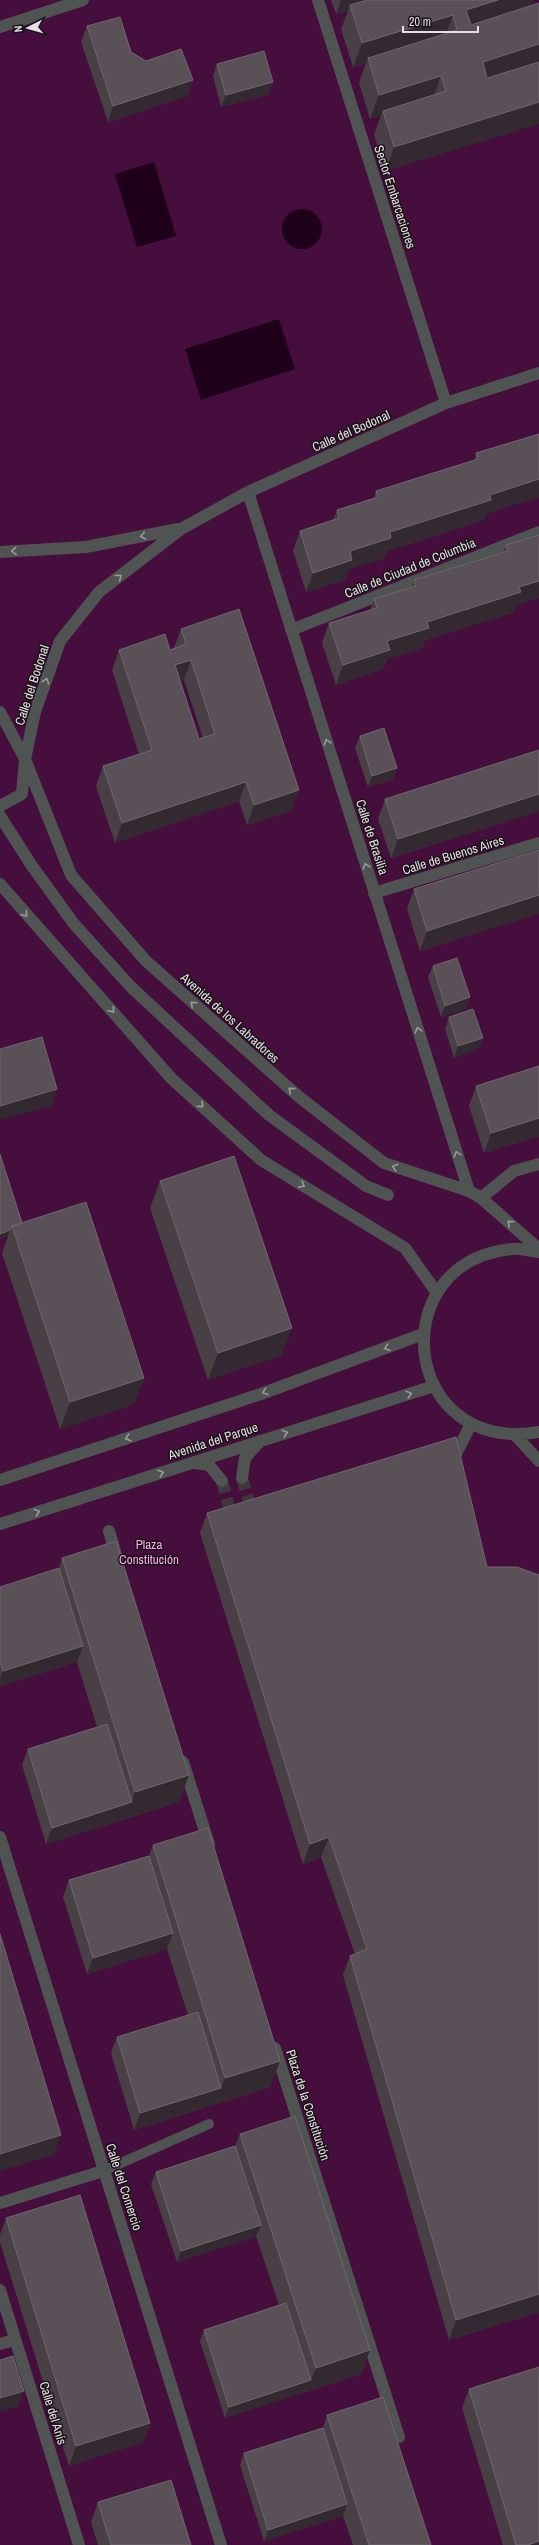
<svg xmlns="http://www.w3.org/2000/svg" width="539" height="2545" font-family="'Archivo Narrow',sans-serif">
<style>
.green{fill:#460e3d}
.water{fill:#1f001a}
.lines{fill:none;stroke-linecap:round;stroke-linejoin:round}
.street-tunnel{stroke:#3f383e;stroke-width:12;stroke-dasharray:12 6;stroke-linecap:butt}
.lane{stroke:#4f5453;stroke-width:10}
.street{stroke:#4f5453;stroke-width:12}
.wall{fill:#494046;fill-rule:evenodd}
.shaded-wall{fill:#322a30}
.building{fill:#595157;stroke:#6f676d;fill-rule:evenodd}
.oneway{stroke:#9a9a9b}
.labels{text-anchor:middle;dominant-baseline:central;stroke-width:3;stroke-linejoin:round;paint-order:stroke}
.street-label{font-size:13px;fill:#e4dfe3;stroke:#191217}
.park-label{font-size:13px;fill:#feacec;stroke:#191217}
</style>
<rect width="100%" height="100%" fill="#221b21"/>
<path class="green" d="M 0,0 L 539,0 L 539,2545 L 0,2545 Z"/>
<path class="water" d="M 154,162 L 176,236 L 137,247 L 115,174 Z
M282 229a20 20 0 1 1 40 0a20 20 0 1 1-40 0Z
M 279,319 L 295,369 L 201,400 L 185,349 Z"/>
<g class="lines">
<path class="street-tunnel" d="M 242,1478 L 253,1515
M 222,1481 L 233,1522"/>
<path class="lane" d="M 103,2171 L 209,2124"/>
<path class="street" d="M 318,0 L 446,403
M 0,27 L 83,0
M 248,492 L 469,1191
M 0,552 L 86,547 L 178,529
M 291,630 L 539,532
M 0,712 L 25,759 L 71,875 L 146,961 L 298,1096 L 384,1163 L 469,1191 L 481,1198 L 539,1249
M 0,806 L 22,794 L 25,759 L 35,712 L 60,641 L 99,592 L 181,529 L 248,492 L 446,403 L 539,373
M 0,816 L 32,866 L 74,924 L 131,987 L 269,1115 L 366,1186 L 388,1195
M 0,884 L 171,1078 L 261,1160 L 405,1248 L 437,1293
M 374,893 L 539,843
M 481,1198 L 514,1171 L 539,1164
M 539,1252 C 530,1251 520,1248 512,1249 C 382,1261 400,1455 539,1432
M 516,1436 L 539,1461
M 456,1454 L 471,1424
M 195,1463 L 209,1465 L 222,1481
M 242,1478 L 245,1458 L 260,1441
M 0,1480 L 261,1394 L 423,1334
M 0,1524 L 434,1386
M 109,1531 L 117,1558
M 183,1762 L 209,1844
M 0,1837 L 221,2545
M 275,2048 L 399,2437
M 0,2203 L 103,2171
M 0,2290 L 79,2545
M 0,2344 L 15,2340"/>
</g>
<path class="wall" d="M 331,0 L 532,0 L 386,171 L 374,135 L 381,115 L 370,119 L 359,83 L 366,63 L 353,67 L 341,29 L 348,11 L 336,14 Z
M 87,26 L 146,61 L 193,80 L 187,96 L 108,122 L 81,42 Z
M 217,64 L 269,94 L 221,107 L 213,76 Z
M 539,434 L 539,497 L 487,513 L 484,520 L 387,551 L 384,558 L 349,569 L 345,580 L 306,592 L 293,551 L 300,531 L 333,521 L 337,510 L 374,498 L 376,491 L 474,460 L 476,453 Z
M 539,535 L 539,598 L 516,605 L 514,612 L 425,640 L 422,648 L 387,659 L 383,669 L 336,685 L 322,643 L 329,623 L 370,610 L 374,599 L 411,588 L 414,580 L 503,552 L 506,545 Z
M 181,629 L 292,810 L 247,825 L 239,801 L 115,843 L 96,786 L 103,766 L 139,754 L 112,670 L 119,650 L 170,650 L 174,648 ZM 184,680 L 203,738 L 199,739 L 180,681 Z
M 360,736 L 397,768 L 393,779 L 368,787 L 355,748 Z
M 539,750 L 539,811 L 391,858 L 378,819 L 385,799 Z
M 539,850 L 539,913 L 420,951 L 407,909 L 414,889 Z
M 433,966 L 466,1009 L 441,1017 L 428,977 Z
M 449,1017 L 483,1038 L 478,1049 L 454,1058 L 445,1029 Z
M 539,1066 L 539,1136 L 484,1153 L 469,1106 L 476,1086 Z
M 0,1154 L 22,1223 L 144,1378 L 134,1404 L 60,1429 L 2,1253 L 8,1236 L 0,1239 Z
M 160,1181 L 282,1355 L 208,1380 L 150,1208 Z
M 207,1513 L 539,2312 L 449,2340 L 343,1975 L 350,1956 L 355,1954 L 321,1857 L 303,1864 L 200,1533 Z
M 62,1558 L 179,1802 L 46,1844 L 22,1765 L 28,1749 L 97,1727 L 77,1662 L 0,1686 L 0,1587 L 59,1568 Z
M 153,1845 L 280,2061 L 270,2087 L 134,2130 L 111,2053 L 117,2037 L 188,2015 L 167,1949 L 87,1974 L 63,1897 L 69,1880 L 149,1856 Z
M 240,2134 L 370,2350 L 361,2374 L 225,2418 L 200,2341 L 204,2330 L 279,2305 L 256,2236 L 177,2262 L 151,2184 L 156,2172 L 235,2146 Z
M 6,2218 L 150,2423 L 143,2442 L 69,2466 L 0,2242 L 0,2235 Z
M 469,2389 L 539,2545 L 503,2545 L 462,2408 Z
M 327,2415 L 431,2545 L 353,2545 L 343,2516 L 264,2541 L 240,2465 L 244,2453 L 323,2428 Z
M 98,2502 L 191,2545 L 98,2545 L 91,2522 Z"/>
<path class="shaded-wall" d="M 341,0 L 382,0 L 350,5 L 348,11 L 336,14 Z
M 498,0 L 533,0 L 528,12 L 457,34 L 466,10 Z
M 453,15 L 444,39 L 368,58 L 366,63 L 353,67 L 362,43 Z
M 539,44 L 539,66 L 474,86 L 483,62 Z
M 441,76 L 432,100 L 383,111 L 381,115 L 370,119 L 379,95 Z
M 193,80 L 187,96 L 108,122 L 113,106 Z
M 273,82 L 269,94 L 221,107 L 226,95 Z
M 539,102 L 539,124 L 386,171 L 394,147 Z
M 539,479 L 539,497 L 487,513 L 484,520 L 387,551 L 384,558 L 349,569 L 345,580 L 306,592 L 313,573 L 350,551 L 390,532 L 490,495 Z
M 539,581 L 539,598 L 516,605 L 514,612 L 425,640 L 422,648 L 387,659 L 383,669 L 336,685 L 343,665 L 387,641 L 427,622 L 519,587 Z
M 191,660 L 184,680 L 168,685 L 175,665 Z
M 397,768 L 393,779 L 368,787 L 372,776 Z
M 246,782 L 239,801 L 115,843 L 122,823 Z
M 299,790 L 292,810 L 247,825 L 254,805 Z
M 539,794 L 539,811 L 391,858 L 398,839 Z
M 539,895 L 539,913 L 420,951 L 427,931 Z
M 470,997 L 466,1009 L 441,1017 L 445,1006 Z
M 483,1038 L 478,1049 L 454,1058 L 458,1046 Z
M 57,1089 L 51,1106 L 0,1120 L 0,1106 Z
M 539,1118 L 539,1136 L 484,1153 L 491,1133 Z
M 10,1230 L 8,1236 L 0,1239 L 0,1234 Z
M 292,1328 L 282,1355 L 208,1380 L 218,1353 Z
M 144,1378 L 134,1404 L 60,1429 L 70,1402 Z
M 83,1646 L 77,1662 L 0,1686 L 0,1679 L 3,1671 Z
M 189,1775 L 179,1802 L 46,1844 L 52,1828 L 132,1802 L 135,1792 Z
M 329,1837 L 321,1857 L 303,1864 L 310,1844 Z
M 173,1933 L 167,1949 L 87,1974 L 93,1958 Z
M 280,2061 L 270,2087 L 134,2130 L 140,2113 L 221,2088 L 225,2078 Z
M 61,2135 L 54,2155 L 0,2171 L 0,2154 Z
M 261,2225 L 256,2237 L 177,2262 L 181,2251 Z
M 539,2294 L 539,2312 L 449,2340 L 456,2320 Z
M 370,2350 L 361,2374 L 225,2418 L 229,2407 L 311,2380 L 316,2368 Z
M 24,2391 L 18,2407 L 0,2412 L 0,2398 Z
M 150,2423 L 143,2442 L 69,2466 L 76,2446 Z
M 347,2504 L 343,2516 L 264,2541 L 268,2530 Z
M 539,2541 L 539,2545 L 528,2545 Z"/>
<path class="building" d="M 367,0 L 498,0 L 466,10 L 471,25 L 539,3 L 539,44 L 483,62 L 487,78 L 539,62 L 539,102 L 394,147 L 383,111 L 446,91 L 441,76 L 379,95 L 368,58 L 457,30 L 453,15 L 362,43 L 350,5 Z
M 120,17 L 131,52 L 146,61 L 181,49 L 193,80 L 113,106 L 87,26 Z
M 264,51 L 273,82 L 226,95 L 217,64 Z
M 539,434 L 539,479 L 490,495 L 491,500 L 390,532 L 391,538 L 350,551 L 352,560 L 313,573 L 300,531 L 339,518 L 337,510 L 378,497 L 376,491 L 478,459 L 476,453 Z
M 539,535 L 539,581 L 519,587 L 521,592 L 427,622 L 429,628 L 387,641 L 390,650 L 343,665 L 329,623 L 377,608 L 374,599 L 416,586 L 414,580 L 508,551 L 506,545 Z
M 239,609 L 299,790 L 254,805 L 246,782 L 122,823 L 103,766 L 152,750 L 119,650 L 165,634 L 170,650 L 186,644 L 181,629 ZM 191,660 L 215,734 L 199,739 L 175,665 Z
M 384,728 L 397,768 L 372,776 L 360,736 Z
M 539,750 L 539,794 L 398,839 L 385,799 Z
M 539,850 L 539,895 L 427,931 L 414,889 Z
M 457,958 L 470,997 L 445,1006 L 433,966 Z
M 473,1009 L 483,1038 L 458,1046 L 449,1017 Z
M 42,1037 L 57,1089 L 0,1106 L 0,1049 Z
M 539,1066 L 539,1118 L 491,1133 L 476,1086 Z
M 0,1154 L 22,1223 L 12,1226 L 10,1230 L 0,1234 Z
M 234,1156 L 292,1328 L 218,1353 L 160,1181 Z
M 86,1202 L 144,1378 L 70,1402 L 12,1226 Z
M 456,1437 L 487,1567 L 517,1567 L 539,1575 L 539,2294 L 456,2320 L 350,1956 L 367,1949 L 329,1837 L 310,1844 L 207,1513 Z
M 116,1541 L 189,1775 L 135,1792 L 62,1558 Z
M 59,1568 L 83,1646 L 3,1671 L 0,1662 L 0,1587 Z
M 107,1724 L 132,1802 L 52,1828 L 28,1749 Z
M 208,1828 L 280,2061 L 225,2078 L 153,1845 Z
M 149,1856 L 173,1933 L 93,1958 L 69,1880 Z
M 0,1934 L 61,2135 L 0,2154 Z
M 198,2012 L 221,2088 L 140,2113 L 117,2037 Z
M 295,2116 L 370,2350 L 316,2368 L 240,2134 Z
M 235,2146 L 261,2225 L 181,2251 L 156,2172 Z
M 80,2195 L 150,2423 L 76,2446 L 6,2218 Z
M 286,2303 L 311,2380 L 229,2407 L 204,2330 Z
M 13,2356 L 24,2391 L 0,2398 L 0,2360 Z
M 539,2367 L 539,2541 L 528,2545 L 516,2545 L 469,2389 Z
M 383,2397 L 431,2545 L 369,2545 L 327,2415 Z
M 323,2428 L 347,2504 L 268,2530 L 244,2453 Z
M 171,2480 L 191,2545 L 111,2545 L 98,2502 Z"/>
<defs><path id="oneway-chevron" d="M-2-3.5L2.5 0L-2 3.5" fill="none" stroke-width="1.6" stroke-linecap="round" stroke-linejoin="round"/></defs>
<g class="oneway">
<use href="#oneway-chevron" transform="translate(143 536) rotate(169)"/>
<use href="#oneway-chevron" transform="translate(14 551) rotate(177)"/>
<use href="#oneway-chevron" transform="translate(119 577) rotate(-38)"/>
<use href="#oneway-chevron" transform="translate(46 681) rotate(-71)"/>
<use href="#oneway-chevron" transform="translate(327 742) rotate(-108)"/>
<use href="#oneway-chevron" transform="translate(366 866) rotate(-108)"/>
<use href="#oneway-chevron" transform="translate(25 914) rotate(50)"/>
<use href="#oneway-chevron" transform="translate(193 1004) rotate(-138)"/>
<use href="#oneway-chevron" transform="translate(112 1010) rotate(49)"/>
<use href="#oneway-chevron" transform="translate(418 1030) rotate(-108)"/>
<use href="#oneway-chevron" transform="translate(291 1090) rotate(-139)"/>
<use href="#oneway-chevron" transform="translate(201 1105) rotate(42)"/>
<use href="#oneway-chevron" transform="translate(457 1154) rotate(-108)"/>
<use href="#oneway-chevron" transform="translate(395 1167) rotate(-162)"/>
<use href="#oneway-chevron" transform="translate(302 1185) rotate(31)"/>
<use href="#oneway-chevron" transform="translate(510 1223) rotate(-138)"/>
<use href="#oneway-chevron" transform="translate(387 1348) rotate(160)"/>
<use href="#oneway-chevron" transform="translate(265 1392) rotate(160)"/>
<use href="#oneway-chevron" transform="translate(409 1394) rotate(-18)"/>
<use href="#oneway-chevron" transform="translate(285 1433) rotate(-18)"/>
<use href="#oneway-chevron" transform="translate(128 1438) rotate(162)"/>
<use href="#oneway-chevron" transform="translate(161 1473) rotate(-18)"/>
<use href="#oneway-chevron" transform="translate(37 1512) rotate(-18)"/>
</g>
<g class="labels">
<g class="street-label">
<text transform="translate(395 197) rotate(72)">Sector Embarcaciones</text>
<text transform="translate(351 431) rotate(-24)">Calle del Bodonal</text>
<text transform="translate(410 568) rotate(-22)">Calle de Ciudad de Columbia</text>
<text transform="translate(32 685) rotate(-72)">Calle del Bodonal</text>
<text transform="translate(372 837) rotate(72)">Calle de Brasilia</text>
<text transform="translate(453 855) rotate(-17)">Calle de Buenos Aires</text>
<text transform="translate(230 1018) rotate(42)">Avenida de los Labradores</text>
<text transform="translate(213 1441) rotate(-18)">Avenida del Parque</text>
<text transform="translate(308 2105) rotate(72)">Plaza de la Constitución</text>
<text transform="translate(124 2187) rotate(72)">Calle del Comercio</text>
<text transform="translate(53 2413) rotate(73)">Calle del Anís</text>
</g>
<g class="park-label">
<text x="149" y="1544">Plaza<tspan x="149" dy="15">Constitución</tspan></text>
</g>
</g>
<g transform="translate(28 28) rotate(264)" stroke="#191217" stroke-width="3" paint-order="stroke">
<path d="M0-3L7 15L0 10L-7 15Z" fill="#e4dfe3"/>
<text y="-6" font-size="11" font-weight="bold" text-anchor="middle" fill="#e4dfe3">N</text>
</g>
<path d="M403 26v6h75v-6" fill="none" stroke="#e4dfe3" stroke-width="2"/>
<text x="409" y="26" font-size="12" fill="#e4dfe3" stroke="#191217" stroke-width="3" paint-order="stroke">20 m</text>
</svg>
